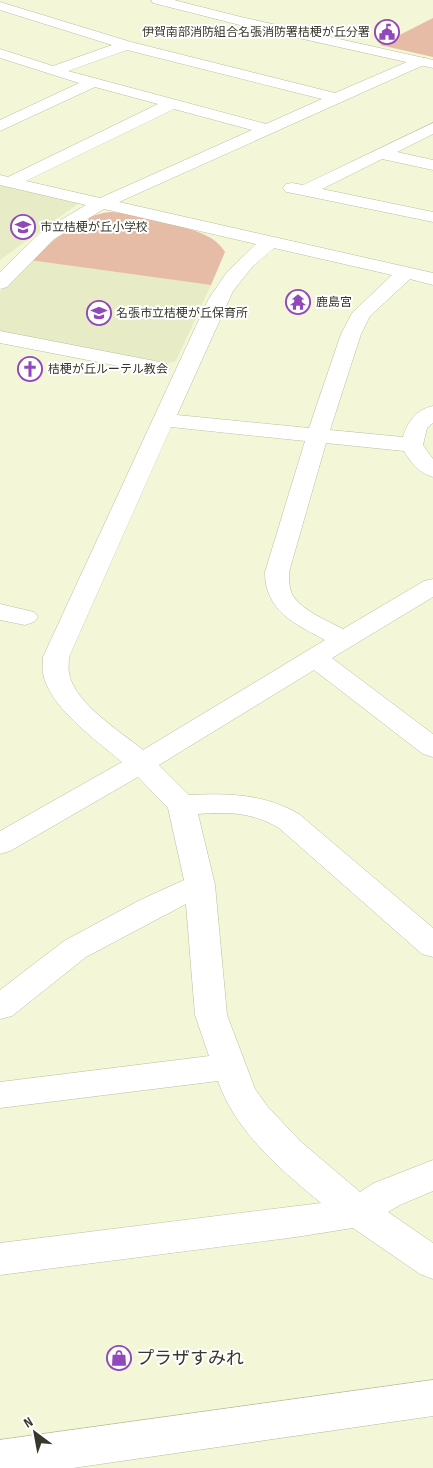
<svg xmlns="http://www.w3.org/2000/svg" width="433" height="1468" font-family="'Sofia Sans Condensed','Noto Sans JP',sans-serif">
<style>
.built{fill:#e8ecc6}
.green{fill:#e7bca6}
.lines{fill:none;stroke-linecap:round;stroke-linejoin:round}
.minor-casing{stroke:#bbbea0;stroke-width:1}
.tertiary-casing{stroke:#bbbea0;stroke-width:1}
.minor{fill:#fff;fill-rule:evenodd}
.tertiary{fill:#fff;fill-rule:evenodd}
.labels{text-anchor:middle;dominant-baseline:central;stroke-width:4;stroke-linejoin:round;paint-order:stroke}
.far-poi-label{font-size:12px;fill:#37382c;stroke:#fff;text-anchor:start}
.near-poi-label{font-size:18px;fill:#37382c;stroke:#fff;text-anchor:start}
</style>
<rect width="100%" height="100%" fill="#f3f6d7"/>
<path class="built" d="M 0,184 L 79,203 L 0,260 Z
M 29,260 L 211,285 L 176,361 L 162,365 L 0,334 L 0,292 Z"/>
<path class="green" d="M 433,18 L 433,57 L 380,45 Z
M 110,212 C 132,213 193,227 211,238 C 217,242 221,246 225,252 L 211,285 L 29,260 C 53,242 79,215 110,212 Z"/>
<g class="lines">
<defs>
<path id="minor" d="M 0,2 L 131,42 L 335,93 L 416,58 L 426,58 L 428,61 L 426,64 L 119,202 L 433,273 L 433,285 L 410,279 L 370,316 L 361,334 L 330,430 L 403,437 C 407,422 417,409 433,406 L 433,423 L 427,428 L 423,445 L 433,459 L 433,477 C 419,473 411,463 404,451 L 326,443 L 289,572 C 289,580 289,589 293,596 C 303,611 328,621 343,629 L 424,581 L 433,579 L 433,597 L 332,658 L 433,734 L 433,757 L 423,754 L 314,670 L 159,765 L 189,795 C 229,793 264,794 299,814 L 433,928 L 433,957 L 422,954 L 279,828 C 251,812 230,812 198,814 L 215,885 L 227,1015 L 255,1089 L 268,1107 L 300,1141 L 360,1192 L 374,1183 L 433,1160 L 433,1191 L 400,1205 L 388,1212 L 433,1243 L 433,1279 L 420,1274 L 353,1228 L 296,1237 L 0,1275 L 0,1243 L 321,1203 C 281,1170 235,1131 218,1081 L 0,1108 L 0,1082 L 209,1056 L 195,1015 L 186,904 L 86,957 L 12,1016 L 0,1019 L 0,990 L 64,941 L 140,900 L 184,880 L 168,808 L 138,777 L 10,851 L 0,854 L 0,831 L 122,762 C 97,741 48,706 43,673 C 42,668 43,662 43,657 L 208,300 L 227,272 L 256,244 L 104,209 L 54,239 L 7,287 L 0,289 L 0,272 L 42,231 L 86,205 L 0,185 L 0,175 L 8,177 L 158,104 L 95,87 L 0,131 L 0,120 L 79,83 L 0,58 L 0,49 L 53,66 L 112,45 L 0,10 ZM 127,50 L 322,99 L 266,124 L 68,71 ZM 174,109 L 252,130 L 100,198 L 26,181 ZM 274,248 L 392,275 L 352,313 L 341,334 L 309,428 L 177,415 L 233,291 L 253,266 ZM 171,427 L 305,441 L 265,572 C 265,611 295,624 325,640 L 143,750 C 120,731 74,703 69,673 C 68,668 69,662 69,657 Z
M 433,123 L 433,134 L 397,152 L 433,160 L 433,170 L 382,159 L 322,189 L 433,212 L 433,222 L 292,193 L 286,192 L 283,188 L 286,184 L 292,183 L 303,185 Z
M 0,331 L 160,362 L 167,364 L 170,368 L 167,372 L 160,374 L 0,343 Z
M 0,604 L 34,612 L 38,617 L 34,622 L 25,625 L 0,620 Z
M 433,1380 L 433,1416 L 73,1468 L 0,1468 L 0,1440 Z"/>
<path id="tertiary" d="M 151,0 L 174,0 L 241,17 L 433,60 L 433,68 L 240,25 L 153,3 Z"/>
</defs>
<use href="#minor" class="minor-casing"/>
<use href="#tertiary" class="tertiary-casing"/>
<use href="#minor" class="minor"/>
<use href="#tertiary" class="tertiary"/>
</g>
<defs>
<symbol id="civic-ring" viewBox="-11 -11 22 22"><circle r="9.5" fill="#fff" stroke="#9148ba" stroke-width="1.5"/><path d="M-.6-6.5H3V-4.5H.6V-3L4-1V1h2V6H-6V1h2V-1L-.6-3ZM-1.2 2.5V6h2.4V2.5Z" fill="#9148ba"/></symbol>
<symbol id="school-ring" viewBox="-11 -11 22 22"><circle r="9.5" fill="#fff" stroke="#9148ba" stroke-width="1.5"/><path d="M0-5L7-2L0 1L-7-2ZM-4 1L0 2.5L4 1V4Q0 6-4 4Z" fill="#9148ba"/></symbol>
<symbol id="temple-ring" viewBox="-11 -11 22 22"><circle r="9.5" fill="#fff" stroke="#9148ba" stroke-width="1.5"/><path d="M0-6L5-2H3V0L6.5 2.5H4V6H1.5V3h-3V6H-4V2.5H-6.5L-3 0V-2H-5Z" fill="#9148ba"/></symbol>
<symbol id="church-ring" viewBox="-11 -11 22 22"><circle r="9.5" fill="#fff" stroke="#9148ba" stroke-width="1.5"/><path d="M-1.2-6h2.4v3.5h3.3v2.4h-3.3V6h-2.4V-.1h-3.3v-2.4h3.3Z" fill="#9148ba"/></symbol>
<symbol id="shop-ring" viewBox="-11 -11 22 22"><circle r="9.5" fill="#fff" stroke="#9148ba" stroke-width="1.5"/><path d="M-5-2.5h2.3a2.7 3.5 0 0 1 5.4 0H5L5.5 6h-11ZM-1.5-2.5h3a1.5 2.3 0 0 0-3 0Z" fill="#9148ba"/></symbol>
</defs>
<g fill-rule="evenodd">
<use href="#civic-ring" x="373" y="18" width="28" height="28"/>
<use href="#school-ring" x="9" y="213" width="28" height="28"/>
<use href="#temple-ring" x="284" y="288" width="28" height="28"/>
<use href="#school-ring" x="85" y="299" width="28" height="28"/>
<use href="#church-ring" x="16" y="355" width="28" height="28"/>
<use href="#shop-ring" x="105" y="1344" width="28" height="28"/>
</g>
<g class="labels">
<g class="far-poi-label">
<text x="370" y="32" text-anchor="end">伊賀南部消防組合名張消防署桔梗が丘分署</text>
<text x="40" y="227">市立桔梗が丘小学校</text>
<text x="316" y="302">鹿島宮</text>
<text x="116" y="313">名張市立桔梗が丘保育所</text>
<text x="48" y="369">桔梗が丘ルーテル教会</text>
</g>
<g class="near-poi-label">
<text x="136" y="1358">プラザすみれ</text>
</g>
</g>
<g transform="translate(35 1433) rotate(328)" stroke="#ffffff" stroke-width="4" paint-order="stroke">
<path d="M0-4L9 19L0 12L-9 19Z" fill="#37382c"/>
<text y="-8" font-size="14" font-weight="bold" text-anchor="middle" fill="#37382c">N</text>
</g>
</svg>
